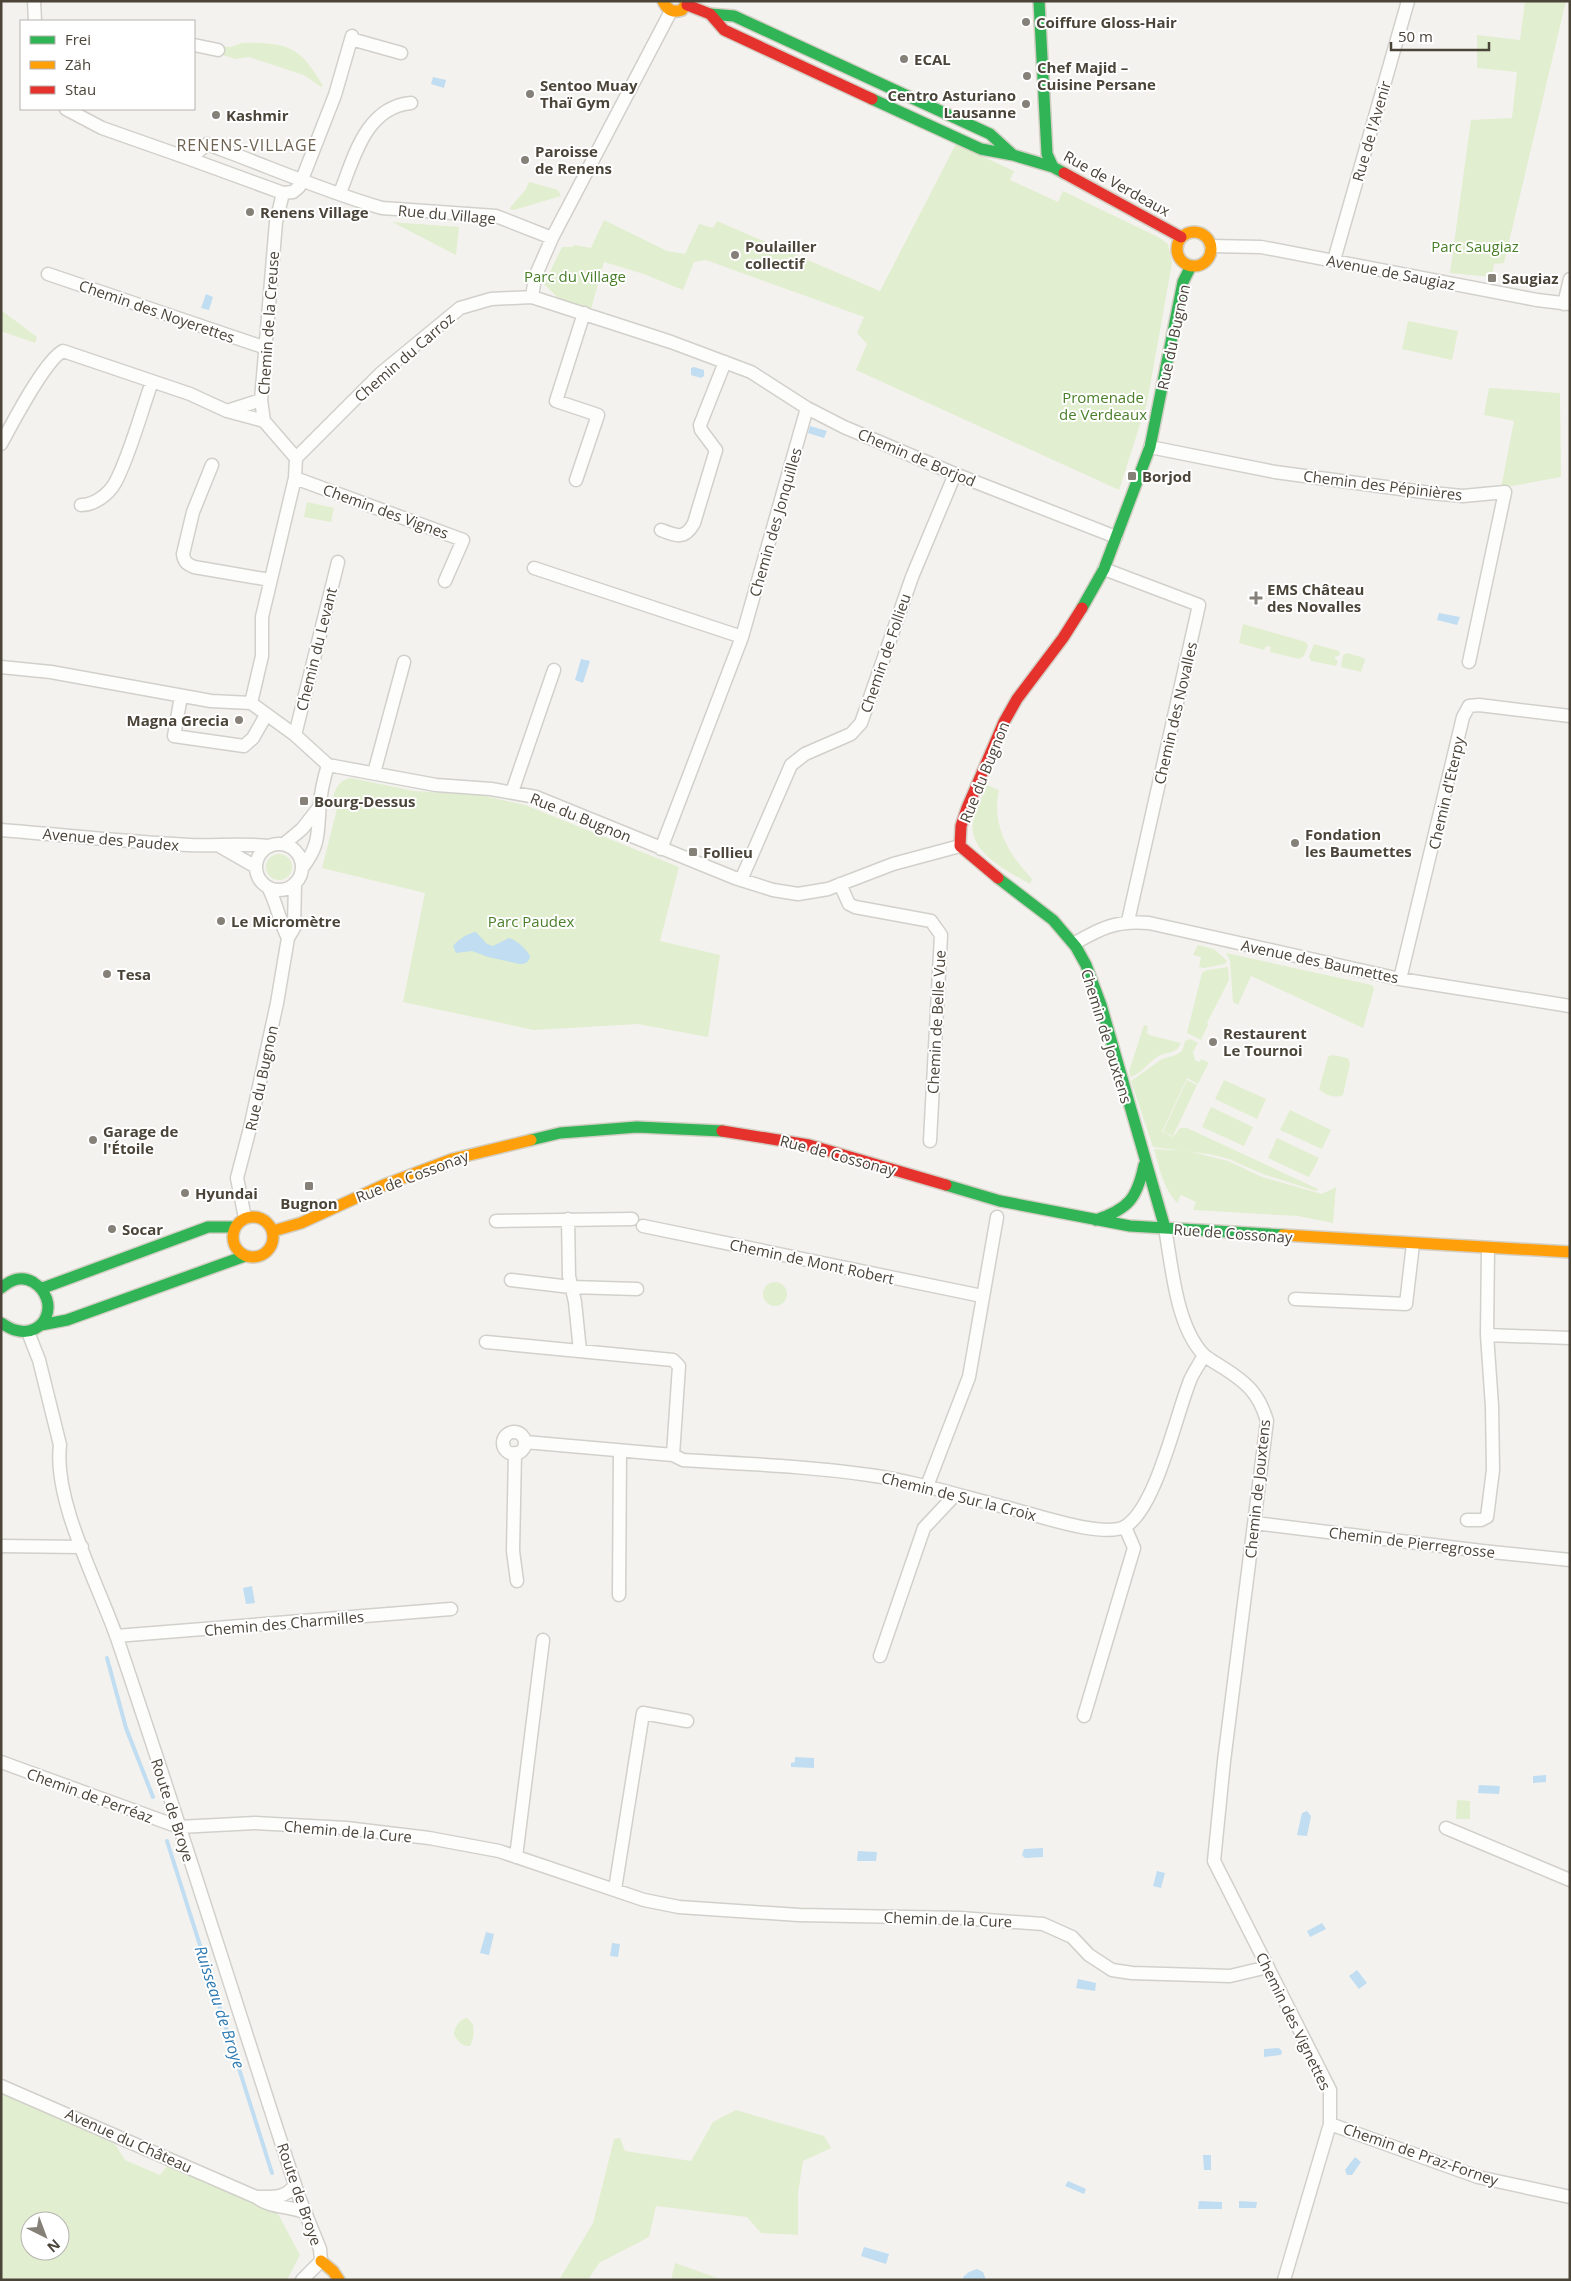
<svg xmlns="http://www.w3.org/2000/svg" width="1571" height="2281" font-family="'Open Sans',sans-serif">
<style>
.green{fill:#e1eecf;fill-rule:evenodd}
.water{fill:#c0ddf1}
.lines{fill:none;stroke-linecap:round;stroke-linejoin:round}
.stream{stroke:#c0ddf1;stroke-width:4}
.street-casing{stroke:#d2d0cb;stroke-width:15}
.fast-casing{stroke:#d3cfc5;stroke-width:14}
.slow-casing{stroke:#d3cfc5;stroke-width:14}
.jam-casing{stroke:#d3cfc5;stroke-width:14}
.street{stroke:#fdfdfc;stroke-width:12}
.fast{stroke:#30b455;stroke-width:11}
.slow{stroke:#ff9f0a;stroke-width:11}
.jam{stroke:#e5322d;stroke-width:11}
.poi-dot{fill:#868178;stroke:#fff;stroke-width:2}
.labels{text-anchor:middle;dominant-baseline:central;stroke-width:4;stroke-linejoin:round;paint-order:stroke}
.poi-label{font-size:15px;font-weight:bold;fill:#4b4439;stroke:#fff;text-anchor:start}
.street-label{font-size:15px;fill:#4b4439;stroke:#fff}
.park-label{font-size:15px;fill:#4a7f2a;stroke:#fff}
.neighbourhood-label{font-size:16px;letter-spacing:1px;fill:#6e6250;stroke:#fff}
.water-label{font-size:16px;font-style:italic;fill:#2e7ab2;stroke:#fff}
</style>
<rect width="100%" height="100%" fill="#f4f2ee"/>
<path class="green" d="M 1525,1 L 1566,1 L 1504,263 L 1494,264 L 1492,277 L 1450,273 L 1471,120 L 1512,118 L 1517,72 L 1477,68 L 1477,35 L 1520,40 Z
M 242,43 C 288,42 300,46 323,86 L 321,87 L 304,75 L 249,57 L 236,59 L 219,54 L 219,46 L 231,47 Z
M 956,144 L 1014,171 L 1010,180 L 1058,202 L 1063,191 L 1160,238 L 1168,244 L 1172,263 L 1147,403 L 1119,490 L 856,370 L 867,344 L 857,333 L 864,317 L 706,260 L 694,262 L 683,290 L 644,274 L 604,262 L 591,309 L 562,302 L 544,284 L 562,247 L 572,247 L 574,245 L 591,248 L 604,220 L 667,251 L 685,254 L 699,224 L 713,228 L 717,221 L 880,291 Z
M 529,182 L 558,190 L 561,196 L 514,210 L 509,209 L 526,189 Z
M 392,222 L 459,227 L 456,255 Z
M 1,310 L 37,337 L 35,343 L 1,331 Z
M 1408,321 L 1458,331 L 1452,360 L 1402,349 Z
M 1489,388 L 1560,393 L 1561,477 L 1501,488 L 1514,421 L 1484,415 Z
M 307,502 L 334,508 L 331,522 L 304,517 Z
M 1243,624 L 1306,642 L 1308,646 L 1304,656 L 1299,659 L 1270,652 L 1271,647 L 1266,646 L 1264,650 L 1239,643 Z
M 1314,644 L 1339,651 L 1340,655 L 1335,657 L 1335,659 L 1338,661 L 1336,666 L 1311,661 L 1309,657 Z
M 1347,653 L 1364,658 L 1365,660 L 1361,672 L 1341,667 L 1343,655 Z
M 351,778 L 414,791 L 480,795 L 525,805 L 679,867 L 660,941 L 720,955 L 708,1037 L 638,1024 L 534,1030 L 403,1002 L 425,893 L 322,868 L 337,809 L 331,804 C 335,791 337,780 351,778 Z
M 987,785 L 999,790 C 991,825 1009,855 1032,879 L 1030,884 C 1008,871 968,853 973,822 C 975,809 982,797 987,785 Z
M266 867a13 13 0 1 1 26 0a13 13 0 1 1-26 0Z
M 1198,945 L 1214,949 L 1227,961 L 1225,964 L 1204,968 L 1199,967 L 1201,957 L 1193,955 Z
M 1226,953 L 1372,985 L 1374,989 L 1363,1028 L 1251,976 L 1238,1005 L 1233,1002 L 1230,961 Z
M 1228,967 L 1229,980 L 1207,1023 L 1208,1025 L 1201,1040 L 1187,1033 L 1202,973 L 1207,970 Z
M 1144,1025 L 1148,1026 L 1147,1033 L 1149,1035 L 1181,1043 C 1176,1055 1166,1051 1157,1057 C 1148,1063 1141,1074 1130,1077 L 1129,1071 Z
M 1190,1039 L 1198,1043 L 1193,1052 L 1195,1060 L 1200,1062 L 1201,1059 L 1208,1062 L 1208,1064 L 1198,1084 L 1187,1078 L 1162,1132 L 1173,1137 L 1180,1128 L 1187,1128 L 1318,1189 L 1316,1191 L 1263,1174 L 1229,1159 L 1209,1154 L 1153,1147 L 1131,1081 L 1162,1059 L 1176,1055 L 1182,1051 L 1185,1041 Z
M 1332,1055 L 1348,1058 L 1350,1064 L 1343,1095 C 1336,1099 1324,1095 1319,1089 L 1328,1057 Z
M 1187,1080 L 1197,1085 L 1173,1136 L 1163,1132 Z
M 1224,1080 L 1266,1099 L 1257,1119 L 1215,1099 Z
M 1211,1107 L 1253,1127 L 1244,1146 L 1202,1127 Z
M 1290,1110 L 1331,1130 L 1322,1149 L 1280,1130 Z
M 1277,1138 L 1319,1158 L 1309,1177 L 1268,1158 Z
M 1154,1149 L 1188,1151 L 1228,1161 L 1262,1177 L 1322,1194 L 1336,1187 L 1333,1223 L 1298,1216 L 1193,1210 L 1196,1202 L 1181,1195 L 1177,1203 C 1163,1188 1159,1167 1154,1149 Z
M763 1294a12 12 0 1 1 24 0a12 12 0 1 1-24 0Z
M 1457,1800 L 1470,1801 L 1470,1819 L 1456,1819 Z
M 467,2018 L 473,2024 C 474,2033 474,2038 470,2046 C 462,2047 458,2041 454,2035 C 454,2028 459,2019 467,2018 Z
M 1,2093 L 115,2144 L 125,2160 L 160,2175 L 167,2166 L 278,2214 L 300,2255 L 287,2280 L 1,2280 ZM 30,2221 L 60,2221 L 60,2251 L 30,2251 Z
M 736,2110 L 824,2136 L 831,2148 L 803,2161 L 798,2193 L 798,2235 L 761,2233 L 747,2217 L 656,2206 L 649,2237 L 599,2263 L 588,2280 L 559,2280 L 593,2223 L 614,2139 L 620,2138 L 625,2151 L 691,2161 L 713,2122 Z
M 675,2263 L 723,2280 L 671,2280 Z"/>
<path class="water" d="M 433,77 L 446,80 L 444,88 L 431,84 Z
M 206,294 L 213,297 L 209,310 L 201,308 Z
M 694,367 L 704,370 L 704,376 L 701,378 L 691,375 L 691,368 Z
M 810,426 L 827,431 L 824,438 L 808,433 Z
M 1439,613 L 1460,617 L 1457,625 L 1437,620 Z
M 581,659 L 590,661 L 583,683 L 575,680 Z
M 476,932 L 487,944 L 493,946 L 509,938 C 518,941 525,948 530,956 C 529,962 526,964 520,964 L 488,957 L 472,951 L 456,953 L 453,946 C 459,939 468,933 476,932 Z
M 252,1586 L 255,1603 L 246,1604 L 243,1588 Z
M 795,1757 L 814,1758 L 814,1768 L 791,1767 L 791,1763 L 795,1762 Z
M 1546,1775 L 1546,1782 L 1533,1783 L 1533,1776 Z
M 1479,1785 L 1500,1786 L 1499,1794 L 1478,1793 Z
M 1307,1811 L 1311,1816 L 1307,1836 L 1297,1835 L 1302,1813 Z
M 1043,1848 L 1043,1857 L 1025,1858 L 1022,1855 L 1024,1849 Z
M 858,1851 L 877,1852 L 876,1861 L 857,1861 Z
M 1157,1871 L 1165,1873 L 1161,1888 L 1153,1886 Z
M 1322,1923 L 1326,1929 L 1310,1937 L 1307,1931 Z
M 486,1932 L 494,1934 L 489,1955 L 480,1953 Z
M 612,1943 L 620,1944 L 618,1957 L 610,1956 Z
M 1357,1970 L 1367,1983 L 1359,1989 L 1349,1976 Z
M 1078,1979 L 1096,1983 L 1095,1991 L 1076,1988 Z
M 1279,2048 L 1282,2051 L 1281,2055 L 1264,2057 L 1264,2049 Z
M 1203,2155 L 1211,2155 L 1211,2170 L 1204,2170 Z
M 1355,2157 L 1361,2162 L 1352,2175 L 1347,2175 L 1345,2170 Z
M 1068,2181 L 1086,2189 L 1084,2194 L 1065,2186 Z
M 1199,2201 L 1222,2202 L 1222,2209 L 1198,2209 Z
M 1239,2201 L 1257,2202 L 1256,2208 L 1239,2208 Z
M 864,2247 L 889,2254 L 886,2264 L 861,2256 Z
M 977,2269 L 983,2272 L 986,2280 L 964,2280 L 963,2277 L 969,2272 Z"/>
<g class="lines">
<path class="stream" d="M 107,1658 L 126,1728 L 153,1797
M 167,1841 L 272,2173"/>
<defs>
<path id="street" d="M 34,1 L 35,21
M 352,36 L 335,95 L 299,187 L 293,192 L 283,193 L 190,159 L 207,144 C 265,165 323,191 382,208 L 496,216 L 552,238
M 351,39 L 401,53
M 194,45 L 218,50
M 66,109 L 102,128 L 190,159
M 340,193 C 354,157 366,107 411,103
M 1211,246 L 1261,247 L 1537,300 L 1570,304
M 1334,260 L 1408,1
M 48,274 L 266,348
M 532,297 L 535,277 L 552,238 L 671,11
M 1564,304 L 1570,279
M 227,411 L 261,400
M 1,444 C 12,424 45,360 63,351 L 190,394 L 227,411 L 264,421
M 1150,447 L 1275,472 L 1431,493 L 1463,496 L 1505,492 L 1469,662
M 296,458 L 380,374 L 460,308 L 491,299 L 532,297 L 671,342 L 751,372 L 807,408 L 844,427 L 955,474 L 1116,537
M 212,465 L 193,512 L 183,554 C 184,562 187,564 194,567 L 270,580
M 295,478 L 463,540 L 445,581
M 576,480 L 598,415 L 556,401 L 584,313
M 81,505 C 94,505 108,495 115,483 C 130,455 141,412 152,382
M 661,530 C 676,536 685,540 694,523 L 716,450 L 701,430 L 700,425 L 725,362
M 534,568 L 742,637
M 1104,569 L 1199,605 L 1128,921
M 1,667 L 51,672 L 211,701 L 251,703 L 295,735 L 328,765
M 181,696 L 174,736 L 244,746 L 253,738 L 266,715
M 251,703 L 262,656 L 262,617 L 295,478 L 296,458 L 264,421 L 261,400 L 276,222 L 283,193
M 295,735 L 338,562
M 328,765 L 436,785 L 491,789 L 536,797 L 735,878 L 773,890 L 798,894 L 828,889 L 893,864 L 960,846
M 374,773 L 404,662
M 512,792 L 554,670
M 1,830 C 64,835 126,842 189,845 C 216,846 242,843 269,846
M 284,844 L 302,829 L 320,806
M256 867a23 23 0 1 1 46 0a23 23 0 1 1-46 0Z
M 221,847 L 256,867
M 661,849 L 742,637 L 807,408
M 302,868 C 321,844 317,832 320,804 C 321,791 324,778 328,765
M 741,880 L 791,765 L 805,754 L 851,734 L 861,723 L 912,577 L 955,474
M 840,884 L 849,904 L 855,907 L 931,921 L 941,935 L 930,1141
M 268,887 C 277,903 279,921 288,938
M 1075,943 C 1101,928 1117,920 1149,923 L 1400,979 L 1570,1006
M 1400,979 L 1463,717 L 1469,706 L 1479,705 L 1570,716
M 245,1218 L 237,1178 L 250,1128 L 277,1003 L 288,938 L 294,928 L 295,883
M 568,1219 L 569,1276 L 575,1302 L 580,1351
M 496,1221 L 632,1219
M 643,1226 L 982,1296
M 1165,1228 C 1172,1267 1176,1325 1203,1354 C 1208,1359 1216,1363 1222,1367 C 1246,1382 1259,1393 1267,1421 L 1224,1761 L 1214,1861 L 1330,2090 L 1330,2124 L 1284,2280
M 511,1280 L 571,1287 L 637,1289
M 1295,1299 L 1406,1304 L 1413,1244
M 28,1332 L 39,1360 L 60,1445 C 53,1500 98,1584 117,1638 C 180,1823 238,2011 299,2197 L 320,2249 L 321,2261 L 302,2280
M 1487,1335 L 1570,1338
M 486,1342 L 673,1360 L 679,1366 L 673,1455
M503 1443a11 11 0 1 1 22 0a11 11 0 1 1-22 0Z
M 525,1442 L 673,1455 L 683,1460 C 745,1464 807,1466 869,1475 C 919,1482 967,1498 1016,1510 C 1040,1516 1106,1539 1126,1526 C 1157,1506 1176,1414 1191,1378 C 1195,1370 1200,1363 1204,1355
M 515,1453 L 513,1551 L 517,1581
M 927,1486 L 969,1377 L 997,1217
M 1467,1520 L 1481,1520 L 1487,1517 L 1493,1470 L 1492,1406 L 1487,1335 L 1488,1248
M 1255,1523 L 1482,1551 L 1570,1560
M 1,1546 L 82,1547
M 619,1595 L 620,1451
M 116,1636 L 451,1609
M 880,1656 L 924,1528 L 955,1495
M 1084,1716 L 1134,1548 L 1125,1527
M 1,1762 L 179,1827 L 255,1823 L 346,1828 L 429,1838 L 499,1851 L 644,1900 L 679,1907 L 799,1915 L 960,1918 L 1043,1924 L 1072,1937 L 1089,1955 L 1112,1970 L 1132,1973 L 1230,1976 L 1268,1967
M 1446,1828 L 1570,1880
M 516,1857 L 543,1640
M 615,1889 L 643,1713 L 687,1721
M 1,2086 L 256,2197 C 272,2209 288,2205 306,2213
M 1330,2124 L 1478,2177 L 1570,2197
M 256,2197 C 272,2197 285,2199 295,2185"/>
<path id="fast" d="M 1039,1 L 1047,154 L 1053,167
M 710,14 L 734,16 L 990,134 L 1013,155
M 872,99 L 981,149 L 1013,155 L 1053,167 L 1064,173
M 1082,608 L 1104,569 L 1150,447 L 1183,282 L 1191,266
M 998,878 L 1053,920 L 1076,947 L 1086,965 L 1101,1005 L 1165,1228
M 531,1140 L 560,1133 L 637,1127 L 722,1131
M 946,1185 L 1000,1201 L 1130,1226 L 1283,1235
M 1096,1220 C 1128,1209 1137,1199 1144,1165
M 1,1288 C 11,1280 21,1275 33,1282 C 62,1301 45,1339 15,1330 C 10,1329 5,1325 1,1323
M 43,1288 L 208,1227 L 235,1227
M 41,1325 L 67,1320 L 245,1256"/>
<path id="slow" d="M 663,1 C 667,10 673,13 682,10 L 688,1
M1177 249a17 17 0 1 1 34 0a17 17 0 1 1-34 0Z
M233 1237a20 20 0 1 1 40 0a20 20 0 1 1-40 0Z
M 273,1231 L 301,1223 L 384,1185 L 453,1159 L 531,1140
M 1283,1235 L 1570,1252
M 321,2261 L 333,2271 L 339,2280"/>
<path id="jam" d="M 687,5 L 710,14 L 724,30 L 872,99
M 1064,173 L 1181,237
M 998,878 L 960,846 L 961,826 L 967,808 L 1004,722 L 1017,699 L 1063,638 L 1082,608
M 722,1131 L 809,1145 L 946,1185"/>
</defs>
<use href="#street" class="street-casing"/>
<use href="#fast" class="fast-casing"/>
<use href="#slow" class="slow-casing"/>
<use href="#jam" class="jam-casing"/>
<use href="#street" class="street"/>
<use href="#fast" class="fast"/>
<use href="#slow" class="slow"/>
<use href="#jam" class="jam"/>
</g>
<g class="poi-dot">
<circle cx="1026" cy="22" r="5"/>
<circle cx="904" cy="59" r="5"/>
<circle cx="1027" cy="76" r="5"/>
<circle cx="530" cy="94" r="5"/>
<circle cx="1026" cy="104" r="5"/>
<circle cx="216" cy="115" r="5"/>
<circle cx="525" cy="160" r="5"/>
<circle cx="250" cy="212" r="5"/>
<circle cx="735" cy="255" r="5"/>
<rect x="1487" y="273" width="10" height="10" rx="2.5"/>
<rect x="1127" y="471" width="10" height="10" rx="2.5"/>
<path d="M1253.5 590.5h5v5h5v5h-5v5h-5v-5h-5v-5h5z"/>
<circle cx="239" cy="720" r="5"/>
<rect x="299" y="796" width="10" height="10" rx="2.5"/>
<circle cx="1295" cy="843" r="5"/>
<rect x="688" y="847" width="10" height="10" rx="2.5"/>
<circle cx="221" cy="921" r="5"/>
<circle cx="107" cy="974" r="5"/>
<circle cx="1213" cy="1042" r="5"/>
<circle cx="93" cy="1140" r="5"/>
<rect x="304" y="1181" width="10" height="10" rx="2.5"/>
<circle cx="185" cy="1193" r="5"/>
<circle cx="112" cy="1229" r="5"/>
</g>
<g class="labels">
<g class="poi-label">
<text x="1036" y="22">Coiffure Gloss-Hair</text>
<text x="914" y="59">ECAL</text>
<text x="1037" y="67">Chef Majid –<tspan x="1037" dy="17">Cuisine Persane</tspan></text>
<text x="540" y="85">Sentoo Muay<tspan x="540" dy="17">Thaï Gym</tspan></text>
<text x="1016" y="95" text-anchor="end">Centro Asturiano<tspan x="1016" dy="17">Lausanne</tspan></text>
<text x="226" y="115">Kashmir</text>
<text x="535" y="151">Paroisse<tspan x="535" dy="17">de Renens</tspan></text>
<text x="260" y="212">Renens Village</text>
<text x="745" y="246">Poulailler<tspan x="745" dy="17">collectif</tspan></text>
<text x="1502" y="278">Saugiaz</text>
<text x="1142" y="476">Borjod</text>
<text x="1267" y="589">EMS Château<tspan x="1267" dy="17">des Novalles</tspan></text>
<text x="229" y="720" text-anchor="end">Magna Grecia</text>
<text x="314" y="801">Bourg-Dessus</text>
<text x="1305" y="834">Fondation<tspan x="1305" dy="17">les Baumettes</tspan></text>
<text x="703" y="852">Follieu</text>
<text x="231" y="921">Le Micromètre</text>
<text x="117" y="974">Tesa</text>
<text x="1223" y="1033">Restaurent<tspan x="1223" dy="17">Le Tournoi</tspan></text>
<text x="103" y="1131">Garage de<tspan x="103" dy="17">l'Étoile</tspan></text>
<text x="195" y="1193">Hyundai</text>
<text x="309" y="1203" text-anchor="middle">Bugnon</text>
<text x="122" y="1229">Socar</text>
</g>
<g class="street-label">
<text transform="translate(1371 131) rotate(-74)">Rue de l'Avenir</text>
<text transform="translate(1117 183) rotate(29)">Rue de Verdeaux</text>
<text transform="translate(447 214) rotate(5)">Rue du Village</text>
<text transform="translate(1391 272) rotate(11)">Avenue de Saugiaz</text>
<text transform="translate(157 311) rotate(19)">Chemin des Noyerettes</text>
<text transform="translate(268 323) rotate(-86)">Chemin de la Creuse</text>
<text transform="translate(1173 337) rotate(-78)">Rue du Bugnon</text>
<text transform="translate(404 357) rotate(-41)">Chemin du Carroz</text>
<text transform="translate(917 457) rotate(23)">Chemin de Borjod</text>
<text transform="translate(1383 485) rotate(7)">Chemin des Pépinières</text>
<text transform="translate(386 511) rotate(20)">Chemin des Vignes</text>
<text transform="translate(775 522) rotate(-74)">Chemin des Jonquilles</text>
<text transform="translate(316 649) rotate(-76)">Chemin du Levant</text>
<text transform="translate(885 653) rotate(-71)">Chemin de Follieu</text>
<text transform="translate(1175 713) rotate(-77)">Chemin des Novalles</text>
<text transform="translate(984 772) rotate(-68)">Rue du Bugnon</text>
<text transform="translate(1446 793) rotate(-77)">Chemin d'Eterpy</text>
<text transform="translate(581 817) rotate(22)">Rue du Bugnon</text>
<text transform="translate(111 839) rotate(5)">Avenue des Paudex</text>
<text transform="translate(1320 961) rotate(12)">Avenue des Baumettes</text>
<text transform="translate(936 1022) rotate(-87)">Chemin de Belle Vue</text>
<text transform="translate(1107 1036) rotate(73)">Chemin de Jouxtens</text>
<text transform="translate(261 1078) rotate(-78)">Rue du Bugnon</text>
<text transform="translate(838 1155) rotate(15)">Rue de Cossonay</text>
<text transform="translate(412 1176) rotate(-21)">Rue de Cossonay</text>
<text transform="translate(1233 1233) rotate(4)">Rue de Cossonay</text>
<text transform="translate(812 1261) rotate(12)">Chemin de Mont Robert</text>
<text transform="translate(1257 1489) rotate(-84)">Chemin de Jouxtens</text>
<text transform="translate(959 1496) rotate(14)">Chemin de Sur la Croix</text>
<text transform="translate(1412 1542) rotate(7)">Chemin de Pierregrosse</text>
<text transform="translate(284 1623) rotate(-5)">Chemin des Charmilles</text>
<text transform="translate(90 1795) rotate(20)">Chemin de Perréaz</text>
<text transform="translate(173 1810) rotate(72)">Route de Broye</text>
<text transform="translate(348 1831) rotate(5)">Chemin de la Cure</text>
<text transform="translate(948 1919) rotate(2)">Chemin de la Cure</text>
<text transform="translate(1294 2021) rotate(64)">Chemin des Vignettes</text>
<text transform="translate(129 2140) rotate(24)">Avenue du Château</text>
<text transform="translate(1421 2154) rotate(19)">Chemin de Praz-Forney</text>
<text transform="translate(300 2194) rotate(71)">Route de Broye</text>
</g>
<g class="park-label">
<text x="1475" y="246">Parc Saugiaz</text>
<text x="575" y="276">Parc du Village</text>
<text x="1103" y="397">Promenade<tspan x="1103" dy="17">de Verdeaux</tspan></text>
<text x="531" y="921">Parc Paudex</text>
</g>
<g class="neighbourhood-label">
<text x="247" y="145">RENENS-VILLAGE</text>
</g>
<g class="water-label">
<text transform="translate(220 2007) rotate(72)">Ruisseau de Broye</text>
</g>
</g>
<rect width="1571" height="2281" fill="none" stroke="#4b4439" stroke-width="5"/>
<rect x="20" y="20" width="175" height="90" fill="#ffffff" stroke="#b7b4b0"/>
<rect x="30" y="36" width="25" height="8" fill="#30b455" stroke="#b7b4b0"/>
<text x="65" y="45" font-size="15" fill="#4b4439">Frei</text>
<rect x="30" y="61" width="25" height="8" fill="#ff9f0a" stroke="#b7b4b0"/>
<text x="65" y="70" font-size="15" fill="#4b4439">Zäh</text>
<rect x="30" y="86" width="25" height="8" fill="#e5322d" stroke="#b7b4b0"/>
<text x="65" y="95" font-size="15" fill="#4b4439">Stau</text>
<g transform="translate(45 2236) rotate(138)"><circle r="24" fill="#ffffff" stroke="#b7b4b0"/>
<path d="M0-4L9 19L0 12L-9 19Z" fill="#868178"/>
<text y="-8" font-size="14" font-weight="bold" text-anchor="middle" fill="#4b4439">N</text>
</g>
<path d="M1391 42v8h98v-8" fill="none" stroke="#4b4439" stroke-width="2.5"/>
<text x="1398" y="42" font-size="15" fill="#4b4439" stroke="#ffffff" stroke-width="4" paint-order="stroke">50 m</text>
</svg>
